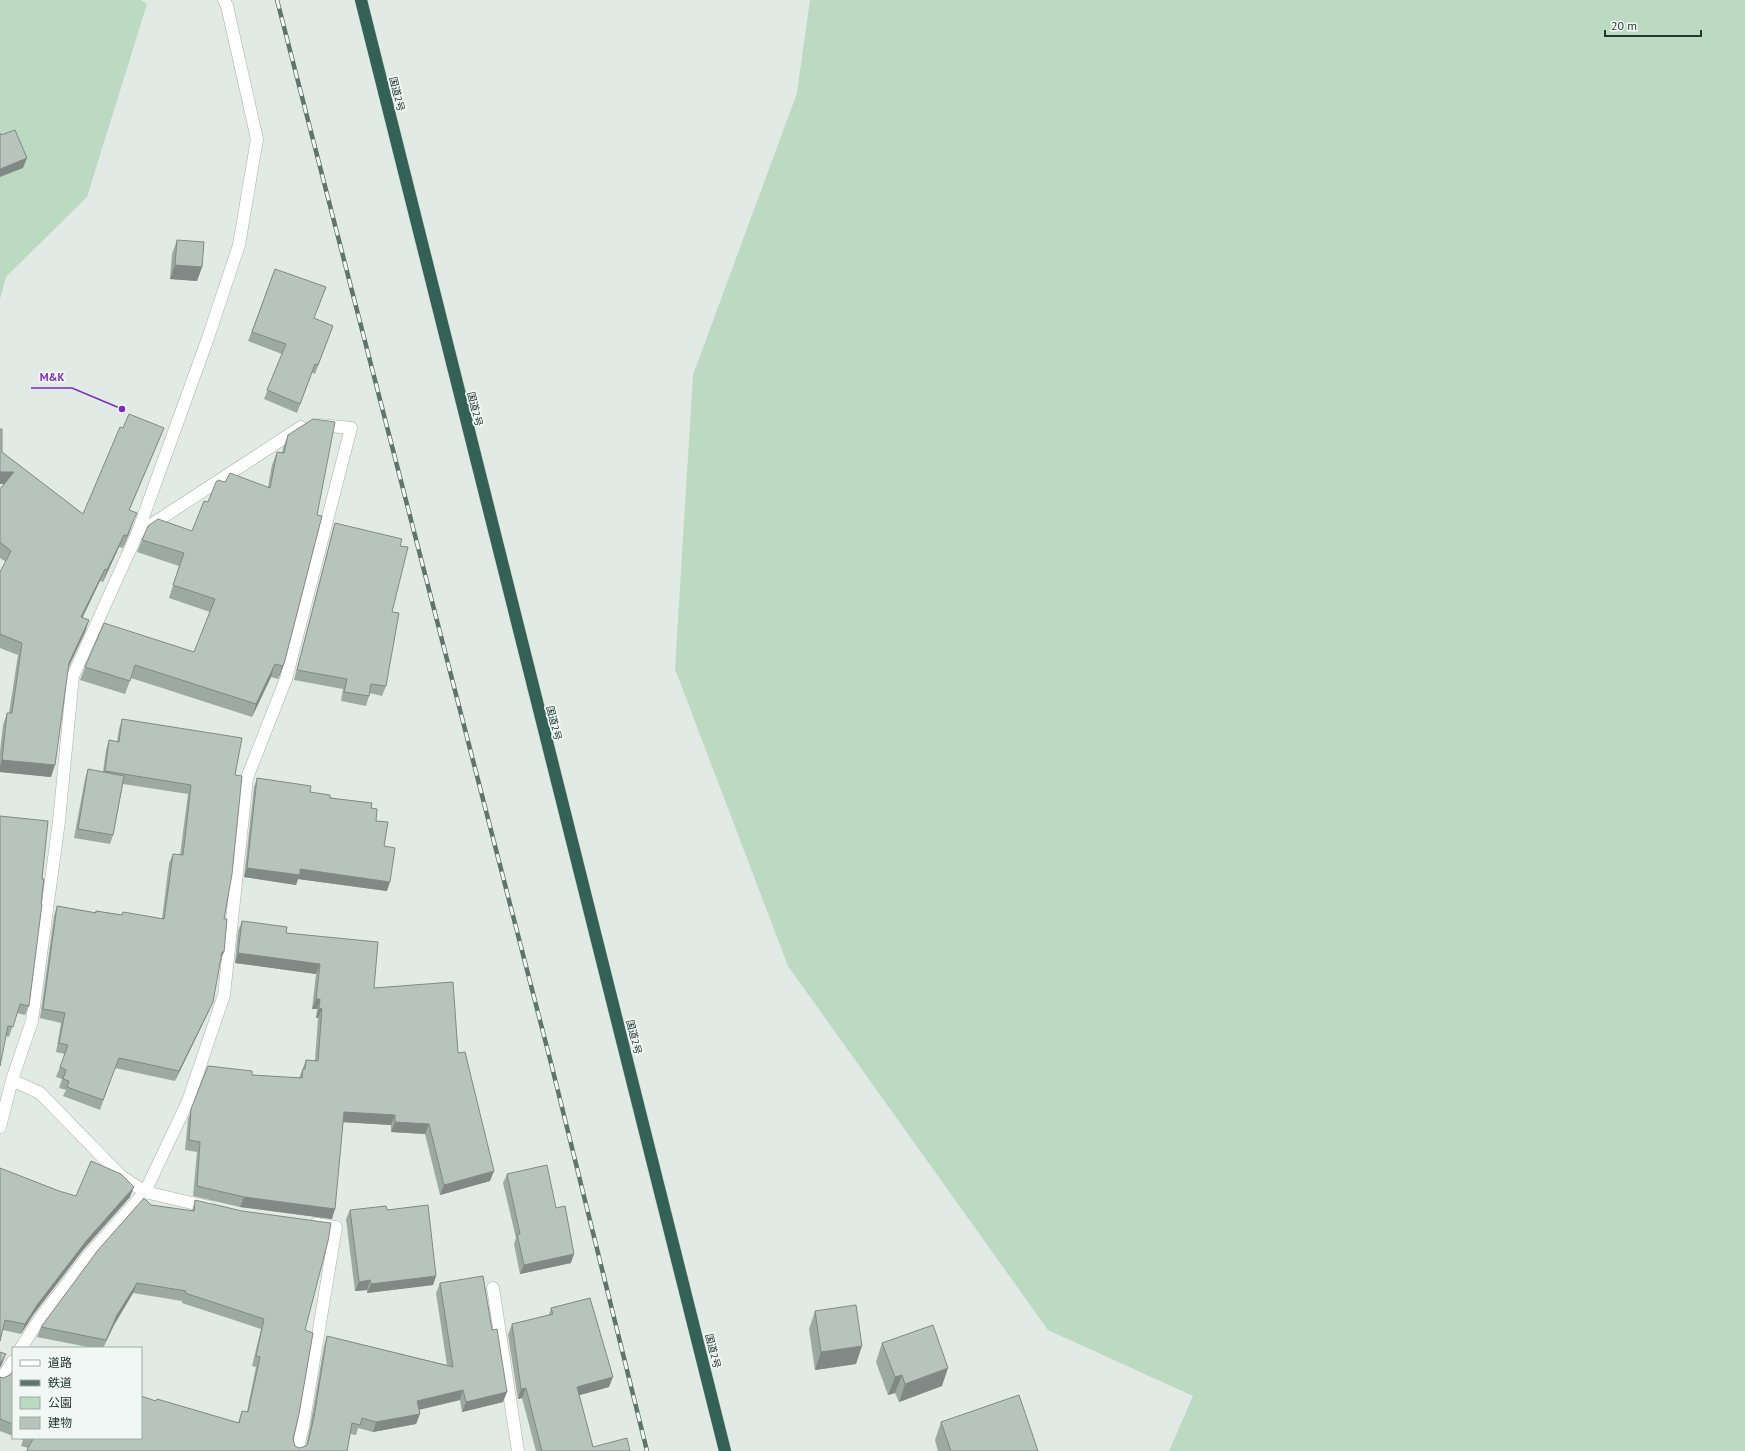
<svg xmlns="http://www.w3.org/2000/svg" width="1745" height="1451" font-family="'PT Sans','Noto Sans JP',sans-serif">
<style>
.green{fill:#bcd9c2}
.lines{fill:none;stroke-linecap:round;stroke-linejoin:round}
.minor-casing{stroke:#a4b1ac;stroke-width:13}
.highway-casing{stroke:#c1c7c6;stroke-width:13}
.minor{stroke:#fff;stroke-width:12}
.highway{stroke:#336155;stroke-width:12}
.rail-casing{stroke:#5e746d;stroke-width:4.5}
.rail{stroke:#f1f7f4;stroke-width:3;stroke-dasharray:9;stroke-linecap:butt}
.wall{fill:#9da9a3}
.shaded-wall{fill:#808985}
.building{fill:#b7c4be;stroke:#808985}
.labels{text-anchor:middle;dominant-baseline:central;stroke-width:3.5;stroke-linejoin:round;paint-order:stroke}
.street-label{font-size:10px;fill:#233832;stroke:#f1f7f4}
.leader{fill:none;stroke:#7b2cbf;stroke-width:1.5}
.callout-dot{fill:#7b2cbf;stroke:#f1f7f4;stroke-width:1.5}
.callout-label{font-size:11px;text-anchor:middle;font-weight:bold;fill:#7b2cbf;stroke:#f1f7f4;stroke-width:3.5;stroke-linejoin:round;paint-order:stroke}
</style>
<rect width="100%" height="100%" fill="#e1eae5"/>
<path class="green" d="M 0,0 L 141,0 L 147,4 L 87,197 L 6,277 L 0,299 Z
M 810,0 L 1745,0 L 1745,1451 L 1169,1451 L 1193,1396 L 1048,1330 L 788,966 L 675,669 L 693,375 L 797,93 Z"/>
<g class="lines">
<defs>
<path id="minor" d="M 137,534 L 301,427
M 12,1080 L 40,1093 L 121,1176 L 145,1192 L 209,1207
M 0,1127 L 12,1080 L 32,1021 L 59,821 L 73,676 L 137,534 L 208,338 L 239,245 L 257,139 L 227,6 L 224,0
M 493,1288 L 518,1451
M 21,1348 L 39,1320 L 89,1255 L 145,1192 L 188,1101 L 224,995 L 247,778 L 286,679 L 351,428 L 320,425
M 0,1381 L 13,1361
M 297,1451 L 303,1426 L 336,1227 L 316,1224"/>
<path id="highway" d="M 361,0 L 725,1451"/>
</defs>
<use href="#minor" class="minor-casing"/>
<use href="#highway" class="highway-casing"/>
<use href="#minor" class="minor"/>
<use href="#highway" class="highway"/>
<defs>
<path id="rail" d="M 277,0 L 552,1067 L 647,1451"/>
</defs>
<use href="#rail" class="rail-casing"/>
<use href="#rail" class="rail"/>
</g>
<path class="wall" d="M 177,240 L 202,267 L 197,281 L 170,279 L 172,254 Z
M 275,269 L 314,318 L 333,326 L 315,374 L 312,373 L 297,413 L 264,399 L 282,354 L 248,341 Z
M 288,435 L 284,664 L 278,679 L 271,677 L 252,717 L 131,678 L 125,694 L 80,680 L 85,667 L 194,652 L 210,612 L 169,598 L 179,566 L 137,552 L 142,540 L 192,531 L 208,502 L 225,482 L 268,487 L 272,465 L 277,452 L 282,453 L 283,448 Z
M 159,440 L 129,511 L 130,531 L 123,548 L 119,547 L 103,582 L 100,581 L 82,618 L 89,620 L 85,632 L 68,666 L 51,777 L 0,772 L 0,751 L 3,725 L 7,713 L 9,713 L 18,655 L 0,648 L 0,572 L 6,562 L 0,558 L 0,489 L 4,484 L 2,452 L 83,514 Z
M 335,523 L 400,546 L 392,612 L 386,686 L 382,696 L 370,693 L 366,706 L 341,701 L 343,689 L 294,680 L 332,533 Z
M 122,719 L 235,775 L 220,961 L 209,1011 L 175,1081 L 115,1068 L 100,1110 L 63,1096 L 66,1090 L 59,1088 L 62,1079 L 56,1077 L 65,1054 L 56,1052 L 61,1023 L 40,1018 L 54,916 L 57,906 L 91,912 L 95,912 L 96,911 L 122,915 L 123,912 L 162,919 L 169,863 L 173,854 L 180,855 L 188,794 L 123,784 L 113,835 L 110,844 L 74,838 L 85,779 L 88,769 L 103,772 L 106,750 L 109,740 L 117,742 L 119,729 Z
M 257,778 L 371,808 L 376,821 L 384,846 L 387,891 L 298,879 L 296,885 L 244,877 L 254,787 Z
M 0,816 L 42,879 L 41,904 L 29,1006 L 25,1015 L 17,1013 L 9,1037 L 6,1036 Z
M 242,921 L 286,933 L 374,988 L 458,1053 L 490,1181 L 440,1195 L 425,1134 L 391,1132 L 391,1125 L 343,1122 L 332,1219 L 240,1207 L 193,1196 L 197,1152 L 185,1150 L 188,1119 L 208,1066 L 252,1075 L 299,1078 L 306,1060 L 315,1060 L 318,1018 L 316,1018 L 317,1009 L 312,1009 L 316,974 L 235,963 L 238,931 Z
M 0,1168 L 59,1191 L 76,1196 L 130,1197 L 83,1250 L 33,1315 L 21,1334 L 3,1330 Z
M 507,1174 L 556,1208 L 571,1263 L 520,1274 L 514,1244 L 516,1238 L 503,1183 Z
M 195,1200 L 305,1330 L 293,1439 L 295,1446 L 299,1448 L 306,1446 L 310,1427 L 324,1346 L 327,1336 L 447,1365 L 436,1293 L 440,1283 L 492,1330 L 507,1392 L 503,1402 L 462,1412 L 460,1400 L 419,1410 L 416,1424 L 373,1432 L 358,1428 L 356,1435 L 350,1434 L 347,1451 L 26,1451 L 28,1448 L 21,1446 L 23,1440 L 18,1438 L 141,1438 L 156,1401 L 238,1423 L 242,1411 L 247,1411 L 256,1367 L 252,1366 L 261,1329 L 182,1303 L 182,1301 L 133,1293 L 114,1325 L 103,1348 L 93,1348 L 37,1337 L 41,1327 L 151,1205 L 192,1211 Z
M 350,1210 L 387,1210 L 436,1276 L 433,1285 L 367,1293 L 367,1290 L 355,1291 L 346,1219 Z
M 551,1308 L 609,1387 L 579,1395 L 593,1447 L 630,1451 L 536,1451 L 522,1398 L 518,1399 L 508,1335 L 512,1324 L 549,1315 Z
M 815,1311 L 856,1364 L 815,1370 L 809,1329 Z
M 882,1343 L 942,1386 L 899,1402 L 895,1393 L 888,1395 L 876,1362 Z
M 13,1370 L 13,1436 L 0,1431 L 0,1377 L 3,1378 L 10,1375 Z
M 941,1422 L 1038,1451 L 938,1451 L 935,1440 Z"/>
<path class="shaded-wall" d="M 27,158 L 23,168 L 0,177 L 0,169 Z
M 175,265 L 202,267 L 197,281 L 170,279 Z
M 164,428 L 159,440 L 124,522 L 129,510 Z
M 0,472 L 14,472 L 9,484 L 0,484 Z
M 134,519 L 130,531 L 123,548 L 127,536 Z
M 124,535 L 119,547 L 103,582 L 107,570 Z
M 105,569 L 100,581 L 77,629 L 81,617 Z
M 89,620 L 85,632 L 65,675 L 69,663 Z
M 275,664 L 271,677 L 252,717 L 256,704 Z
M 284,664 L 279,677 L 278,679 L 282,666 Z
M 2,760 L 55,765 L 51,777 L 0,772 L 0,766 Z
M 247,868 L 300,869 L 390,882 L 387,891 L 298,879 L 296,885 L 244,877 Z
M 222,952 L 224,952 L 220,961 Z
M 238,953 L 320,964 L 316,974 L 235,963 Z
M 316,999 L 320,999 L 317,1009 L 312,1009 Z
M 213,1002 L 209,1011 L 175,1081 L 179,1071 Z
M 319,1008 L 322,1009 L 318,1018 L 316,1018 Z
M 344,1112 L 395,1115 L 391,1125 L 340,1122 Z
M 395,1122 L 429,1124 L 425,1134 L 391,1132 Z
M 494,1171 L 490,1181 L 440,1195 L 444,1185 Z
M 134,1187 L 130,1197 L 83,1250 L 33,1315 L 21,1334 L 25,1324 L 37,1305 L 87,1240 Z
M 244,1197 L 335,1209 L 332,1219 L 240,1207 Z
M 574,1254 L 571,1263 L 520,1274 L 524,1265 Z
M 436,1276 L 433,1285 L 367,1293 L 371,1284 Z
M 370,1280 L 367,1290 L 355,1291 L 359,1282 Z
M 137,1283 L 133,1293 L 114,1325 L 103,1348 L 117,1315 Z
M 862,1346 L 856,1364 L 815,1370 L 821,1352 Z
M 6,1354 L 2,1364 L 0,1368 L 0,1364 Z
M 948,1368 L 942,1386 L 899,1402 L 905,1384 Z
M 902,1375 L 895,1393 L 888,1395 L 895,1377 Z
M 613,1377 L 609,1387 L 573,1397 L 577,1387 Z
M 526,1388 L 522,1398 L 518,1399 L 521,1389 Z
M 463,1390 L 460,1400 L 413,1411 L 417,1401 Z
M 507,1392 L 503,1402 L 462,1412 L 466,1402 Z
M 420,1414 L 416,1424 L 373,1432 L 376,1422 Z"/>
<path class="building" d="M 15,130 L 27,158 L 0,169 L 0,133 L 1,135 Z
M 177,240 L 204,242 L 202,267 L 175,265 Z
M 275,269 L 326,287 L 314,318 L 333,326 L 318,365 L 315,364 L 300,404 L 267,390 L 286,344 L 252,332 Z
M 129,414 L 164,428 L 129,510 L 137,513 L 134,519 L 127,536 L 124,535 L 107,570 L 105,569 L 81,617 L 89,620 L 69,663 L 55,765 L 2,760 L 7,713 L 12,713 L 22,643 L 0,634 L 0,572 L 11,551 L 0,542 L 0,489 L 14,472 L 0,472 L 0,429 L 2,429 L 2,452 L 83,514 L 120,427 L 123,428 Z
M 313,419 L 335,422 L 317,515 L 322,516 L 284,664 L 282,666 L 275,664 L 256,704 L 135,665 L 130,681 L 85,667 L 104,623 L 194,652 L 215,599 L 173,585 L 184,553 L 142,540 L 148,526 L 158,519 L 192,531 L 204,501 L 208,502 L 216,482 L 218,480 L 225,482 L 230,473 L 270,488 L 277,452 L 284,453 L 288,435 Z
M 335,523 L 402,539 L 400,546 L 408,547 L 392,612 L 399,613 L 386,686 L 371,684 L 369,696 L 344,692 L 347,679 L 297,670 Z
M 122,719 L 242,738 L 235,775 L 242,776 L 232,874 L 224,919 L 227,919 L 224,952 L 222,952 L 213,1002 L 179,1071 L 119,1058 L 103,1100 L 67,1087 L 69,1081 L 63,1079 L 66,1070 L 60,1067 L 68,1045 L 59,1043 L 65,1013 L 43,1009 L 57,906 L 91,912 L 96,913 L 96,911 L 122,915 L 123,912 L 164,919 L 173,854 L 183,855 L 191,785 L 105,771 L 109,740 L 119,742 Z
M 88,769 L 124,776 L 113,835 L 78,829 Z
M 257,778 L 311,786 L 310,792 L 330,795 L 330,798 L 372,803 L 371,808 L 377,809 L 376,821 L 388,822 L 384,846 L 395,848 L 390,882 L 300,869 L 300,875 L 247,868 Z
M 0,816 L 48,821 L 42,879 L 44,879 L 41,904 L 42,904 L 29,1006 L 20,1004 L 13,1027 L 8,1026 L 0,1066 Z
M 242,921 L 287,927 L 286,933 L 378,942 L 374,988 L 453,982 L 458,1053 L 465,1052 L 494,1171 L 444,1185 L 429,1124 L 395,1122 L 395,1115 L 344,1112 L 335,1209 L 244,1197 L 197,1186 L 200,1142 L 189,1140 L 191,1109 L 208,1066 L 252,1071 L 252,1075 L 302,1078 L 303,1069 L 305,1069 L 306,1060 L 318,1061 L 322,1009 L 319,1008 L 320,999 L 316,999 L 320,964 L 238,953 Z
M 91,1161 L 121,1174 L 134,1187 L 87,1240 L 37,1305 L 25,1324 L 5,1320 L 0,1341 L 0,1168 L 59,1191 L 76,1196 Z
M 547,1165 L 556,1208 L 565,1206 L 574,1254 L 524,1265 L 517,1234 L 520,1234 L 507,1174 Z
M 144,1198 L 151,1205 L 194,1211 L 195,1200 L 242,1211 L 331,1223 L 328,1241 L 305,1330 L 313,1333 L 299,1414 L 293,1439 L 295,1446 L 299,1448 L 306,1446 L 308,1443 L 314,1417 L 327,1336 L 453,1367 L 440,1283 L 483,1276 L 492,1330 L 497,1329 L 507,1392 L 466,1402 L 463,1390 L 417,1401 L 420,1414 L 376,1422 L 362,1418 L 360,1425 L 352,1423 L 347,1451 L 29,1451 L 27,1450 L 33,1439 L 30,1438 L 141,1438 L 141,1396 L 156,1401 L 157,1399 L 239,1423 L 242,1411 L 248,1412 L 260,1357 L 256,1356 L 264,1319 L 185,1293 L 186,1291 L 137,1283 L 117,1315 L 106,1340 L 41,1327 L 98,1250 Z
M 428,1205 L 436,1276 L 371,1284 L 370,1280 L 359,1282 L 350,1210 L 386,1206 L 387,1210 Z
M 590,1298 L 613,1377 L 577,1387 L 593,1447 L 627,1438 L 630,1451 L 542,1451 L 526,1388 L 521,1389 L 512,1324 L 553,1314 L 551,1308 Z
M 856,1305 L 862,1346 L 821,1352 L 815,1311 Z
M 933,1325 L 948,1368 L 905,1384 L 902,1375 L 895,1377 L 882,1343 Z
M 0,1352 L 6,1354 L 0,1364 Z
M 13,1370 L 13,1424 L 0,1419 L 0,1377 L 3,1378 L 10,1375 Z
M 1019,1395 L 1038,1451 L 951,1451 L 941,1422 Z"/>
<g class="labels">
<g class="street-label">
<text transform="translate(397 94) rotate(76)">国道2号</text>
<text transform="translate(475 409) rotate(76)">国道2号</text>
<text transform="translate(554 723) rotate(76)">国道2号</text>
<text transform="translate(634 1037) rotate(76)">国道2号</text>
<text transform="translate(713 1351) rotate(76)">国道2号</text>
</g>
</g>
<path class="leader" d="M122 409L72 388H31"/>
<circle class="callout-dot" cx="122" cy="409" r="4"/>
<g class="callout-label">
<text x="52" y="381">M&amp;K</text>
</g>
<rect x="12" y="1347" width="130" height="92" fill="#f1f7f4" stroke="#9faba6"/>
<rect x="20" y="1360" width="20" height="6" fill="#ffffff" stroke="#9faba6"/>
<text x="48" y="1367" font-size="12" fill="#233832">道路</text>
<rect x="20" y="1380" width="20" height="6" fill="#5e746d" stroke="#9faba6"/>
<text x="48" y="1387" font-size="12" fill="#233832">鉄道</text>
<rect x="20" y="1397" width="20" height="12" fill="#bcd9c2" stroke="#9faba6"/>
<text x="48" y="1407" font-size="12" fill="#233832">公園</text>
<rect x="20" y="1417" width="20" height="12" fill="#b7c4be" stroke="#9faba6"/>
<text x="48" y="1427" font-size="12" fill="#233832">建物</text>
<path d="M1605 30v6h96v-6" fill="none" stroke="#233832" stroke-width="2"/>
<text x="1611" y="30" font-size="12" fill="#233832" stroke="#f1f7f4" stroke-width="3" paint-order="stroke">20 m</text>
</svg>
